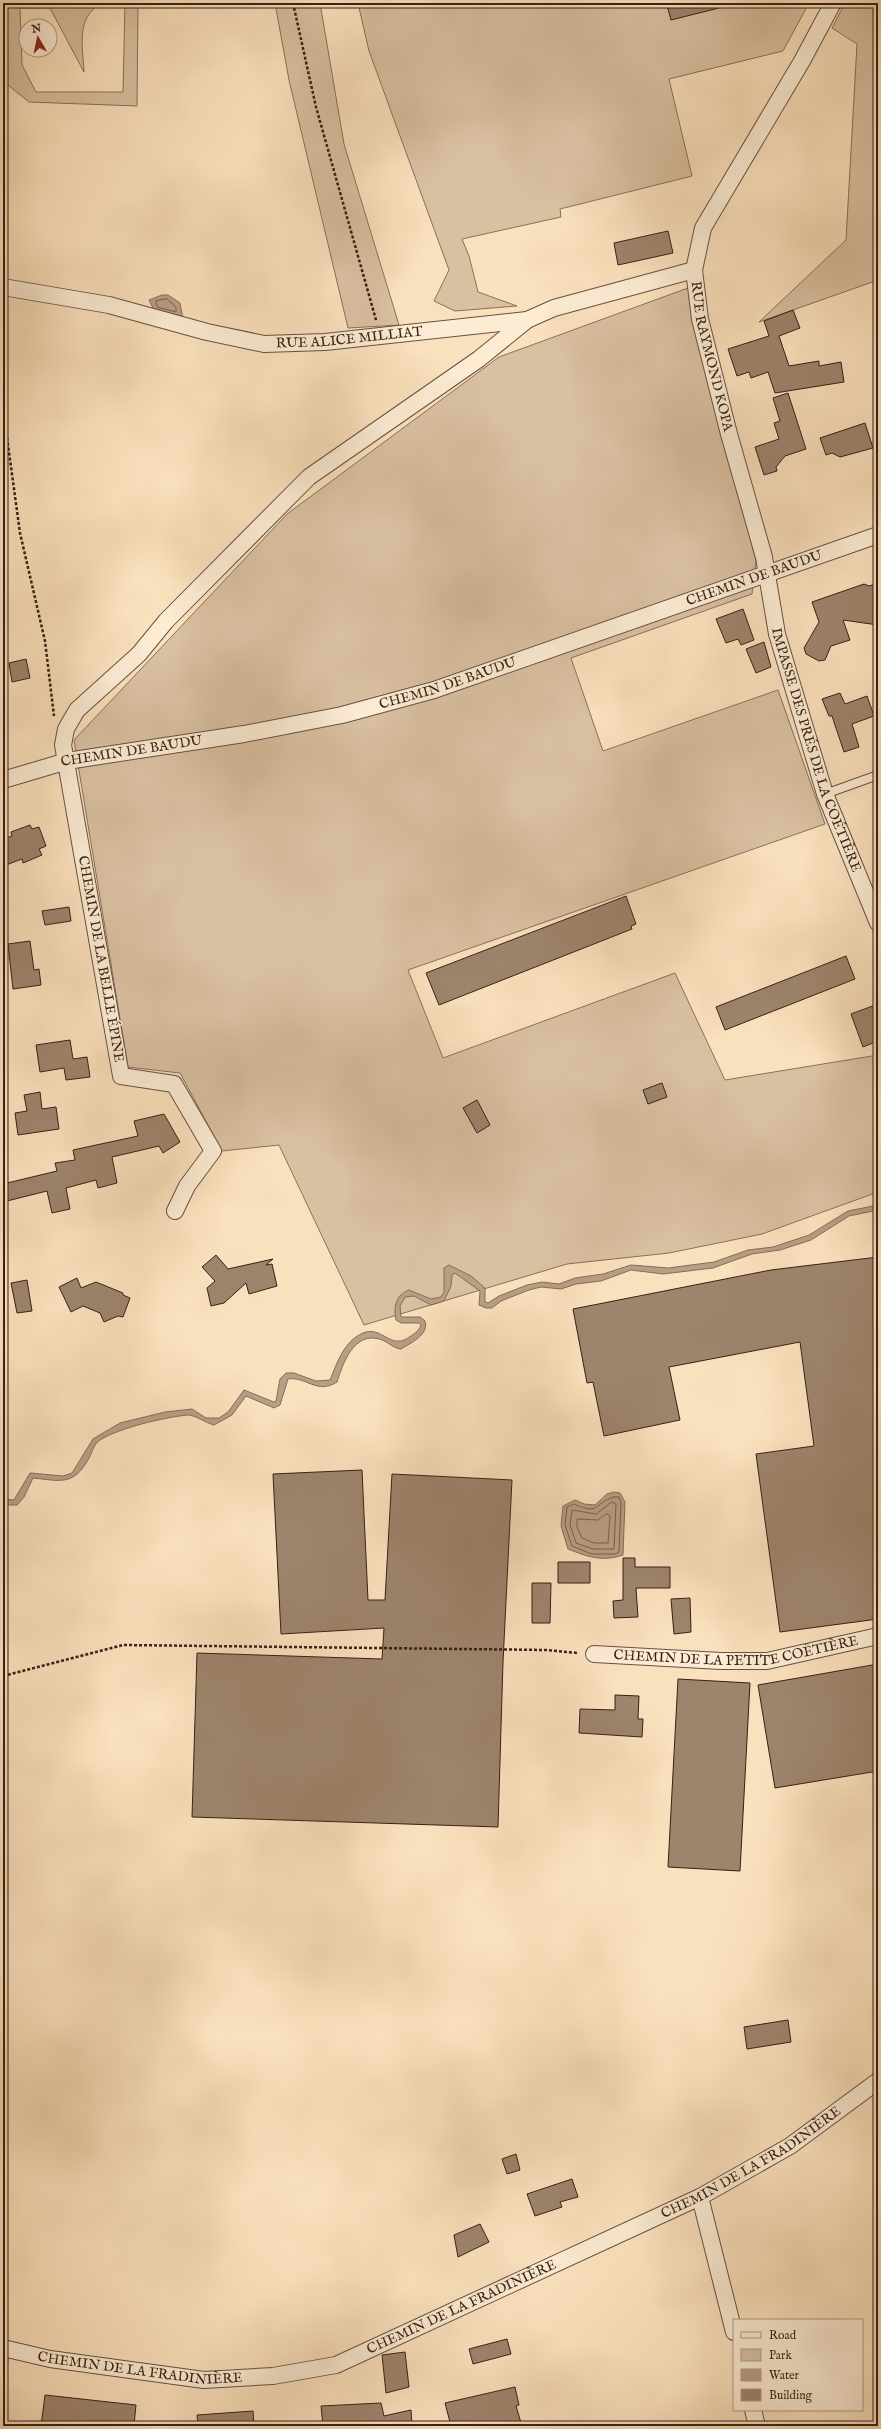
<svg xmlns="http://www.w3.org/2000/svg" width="881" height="2429" font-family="'IM FELL English',serif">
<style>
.green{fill:#d9c0a1;stroke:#88705c}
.water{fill:#b89f84;stroke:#856c58}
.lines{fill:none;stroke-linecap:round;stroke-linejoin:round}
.shore{stroke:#785f4d;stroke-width:1}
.building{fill:#9d846d;stroke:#381f16}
.lane-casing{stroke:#685040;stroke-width:10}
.street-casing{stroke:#685040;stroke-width:18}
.path{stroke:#381f16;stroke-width:2.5;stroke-dasharray:3 2;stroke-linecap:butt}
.lane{stroke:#fcecd4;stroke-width:8}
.street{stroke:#fcecd4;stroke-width:16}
.labels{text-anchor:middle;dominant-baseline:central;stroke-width:3;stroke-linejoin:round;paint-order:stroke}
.street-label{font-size:14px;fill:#381f16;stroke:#fcecd4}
</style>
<rect width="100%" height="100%" fill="#fae1bd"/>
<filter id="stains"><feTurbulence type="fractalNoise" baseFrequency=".005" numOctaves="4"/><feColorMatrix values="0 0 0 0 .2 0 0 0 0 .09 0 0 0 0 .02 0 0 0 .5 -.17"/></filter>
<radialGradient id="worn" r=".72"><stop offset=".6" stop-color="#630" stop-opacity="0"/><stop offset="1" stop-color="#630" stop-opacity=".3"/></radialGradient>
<path class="green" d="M 3,3 L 102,3 C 75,17 83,47 84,72 L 50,8 L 20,8 L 22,65 L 36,92 L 123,92 L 125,3 L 138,3 L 137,106 L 29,102 L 3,81 Z
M 275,3 L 320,3 L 344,144 L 399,325 L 348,328 L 289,80 Z
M 358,3 L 809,3 L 783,51 L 669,79 L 692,176 L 560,209 L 561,217 L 462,239 L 469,256 L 478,292 L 517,306 L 455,311 L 434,301 L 449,270 L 369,51 Z
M 845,3 L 878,3 L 878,280 L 759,322 L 846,240 L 857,44 L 832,28 Z
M 688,288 L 756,561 L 752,594 L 571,658 L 603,751 L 778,690 L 825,824 L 408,970 L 443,1058 L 675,973 L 725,1080 L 878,1055 L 878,1192 L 762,1234 L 669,1253 L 567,1264 L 364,1325 L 279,1145 L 222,1151 L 180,1073 L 128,1067 L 74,740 L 287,514 L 499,357 Z
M 3,2358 L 8,2359 L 3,2421 Z"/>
<path class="water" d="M 162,295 L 168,295 L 180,303 L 183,319 L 154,310 L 149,300 Z
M 878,1205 L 878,1210 L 849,1216 L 811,1240 L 780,1250 L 752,1254 L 713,1268 L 663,1274 L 631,1270 L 601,1281 L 576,1284 L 561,1289 L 541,1287 L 529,1290 L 501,1301 L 492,1308 L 486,1308 L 479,1305 L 480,1291 L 455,1273 L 452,1275 L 451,1286 L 444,1301 L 431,1305 L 414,1296 L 405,1297 L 400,1306 L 401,1317 L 420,1317 L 425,1321 C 429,1335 412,1342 401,1349 C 392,1348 388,1341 379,1339 C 354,1332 343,1363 337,1382 C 317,1395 306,1376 288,1379 L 280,1405 L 274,1408 L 246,1396 L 232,1415 L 214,1425 C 206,1423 195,1415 188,1415 C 165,1417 119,1428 100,1440 C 93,1445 93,1451 89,1458 C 74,1486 61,1481 33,1478 L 24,1497 L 17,1505 L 3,1505 L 3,1499 L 14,1500 L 30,1473 L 63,1476 L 72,1473 L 93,1439 L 120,1423 L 165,1412 L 192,1409 L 206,1418 L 219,1418 L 228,1412 L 244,1390 L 274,1402 L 276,1401 L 280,1379 L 286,1373 L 294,1373 L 316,1381 L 330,1380 C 337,1363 344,1341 363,1333 C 383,1325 390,1352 411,1336 C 415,1333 419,1331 421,1325 L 419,1323 L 401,1323 L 396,1320 C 393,1307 396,1295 409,1290 L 431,1299 L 441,1297 L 444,1292 L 444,1268 L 449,1265 L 471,1276 L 485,1288 L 485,1302 L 488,1303 L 499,1296 L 527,1285 L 542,1282 L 559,1284 L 575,1278 L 603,1274 L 631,1265 L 668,1268 L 714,1262 L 748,1250 L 773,1247 L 809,1235 L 848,1211 Z
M 614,1492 L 620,1493 L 625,1502 L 623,1555 C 603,1562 588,1557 568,1549 L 561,1526 L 563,1506 L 575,1500 L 584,1504 L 595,1505 L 607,1494 Z"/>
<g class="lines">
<path class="shore" d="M 167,299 L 176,307 L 176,312 L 157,307 L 156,301 Z
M 614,1497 L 619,1497 L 621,1503 L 619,1552 L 615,1554 L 592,1554 L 572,1546 L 565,1525 L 567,1507 L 574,1504 C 601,1516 593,1503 614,1497 Z
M 612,1502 L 616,1504 L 614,1549 L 593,1549 L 576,1543 L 570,1525 L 572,1510 L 596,1514 Z
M 607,1514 L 610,1516 L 608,1543 L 594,1543 L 582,1538 L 577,1527 L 577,1519 L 597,1520 Z"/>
</g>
<path class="building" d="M 675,3 L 718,3 L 719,8 L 671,20 L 667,5 Z
M 668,231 L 673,253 L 618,265 L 614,243 Z
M 793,310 L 800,328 L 779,336 L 789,366 L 819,361 L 819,366 L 841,362 L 844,382 L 775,393 L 768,372 L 751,378 L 749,372 L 737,376 L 728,349 L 769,336 L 764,321 Z
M 788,393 L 806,449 L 785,456 L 776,467 L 777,471 L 764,475 L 755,447 L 779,439 L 774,423 L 780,421 L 773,398 Z
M 865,423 L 873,448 L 840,457 L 832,453 L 826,455 L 820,438 Z
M 878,583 L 878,625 L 843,620 L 850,640 L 831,646 L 825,660 L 819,661 L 806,654 L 804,648 L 819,622 L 812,602 L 864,584 L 869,586 Z
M 743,609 L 754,640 L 741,645 L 738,639 L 726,643 L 716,619 Z
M 764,642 L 771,667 L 756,673 L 746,649 Z
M 26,659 L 30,678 L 12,682 L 9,663 Z
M 840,693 L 845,704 L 867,696 L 874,716 L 852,724 L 859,747 L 844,752 L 832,716 L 829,716 L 822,699 Z
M 30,825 L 32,829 L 39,827 L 46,846 L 39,849 L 42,855 L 23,863 L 22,859 L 6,865 L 3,856 L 3,839 L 12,836 L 11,832 Z
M 626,896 L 636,924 L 631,926 L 632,929 L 439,1005 L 426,973 Z
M 69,907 L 71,921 L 45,925 L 42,911 Z
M 30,941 L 34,970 L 39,969 L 41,985 L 13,989 L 8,944 Z
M 846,956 L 855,979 L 725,1030 L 716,1007 Z
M 878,1004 L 878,1041 L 863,1047 L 851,1014 Z
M 70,1040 L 73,1059 L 87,1057 L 90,1077 L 66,1080 L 64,1068 L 40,1072 L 36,1045 Z
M 662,1083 L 667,1097 L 648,1104 L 643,1090 Z
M 40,1092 L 42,1109 L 56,1107 L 59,1129 L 18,1135 L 15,1113 L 27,1111 L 24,1095 Z
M 477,1100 L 490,1125 L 477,1133 L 463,1108 Z
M 164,1114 L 180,1142 L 163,1153 L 159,1146 L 112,1157 L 117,1183 L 98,1188 L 96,1180 L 66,1188 L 70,1209 L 52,1213 L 47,1191 L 3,1202 L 3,1184 L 57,1171 L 55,1163 L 75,1160 L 73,1150 L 138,1136 L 134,1121 Z
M 216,1255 L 228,1269 L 273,1259 L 266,1265 L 272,1264 L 277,1286 L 249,1294 L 246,1283 L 224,1303 L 211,1306 L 207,1288 L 215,1281 L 202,1267 Z
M 878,1257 L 878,1619 L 780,1632 L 756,1454 L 814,1446 L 800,1342 L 669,1367 L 680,1420 L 604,1436 L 593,1382 L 587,1383 L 573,1309 L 771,1270 Z
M 77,1278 L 81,1288 L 96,1282 L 123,1293 L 123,1295 L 130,1298 L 123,1317 L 118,1316 L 104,1322 L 100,1313 L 83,1306 L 71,1312 L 59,1287 Z
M 27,1280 L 32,1311 L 17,1313 L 11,1283 Z
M 362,1470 L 368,1600 L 385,1600 L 392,1474 L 512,1480 L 503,1662 L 498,1827 L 192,1817 L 197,1653 L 382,1659 L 384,1628 L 281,1634 L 273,1474 Z
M 623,1558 L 635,1558 L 635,1567 L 670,1567 L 670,1588 L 636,1588 L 638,1617 L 614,1618 L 613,1601 L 623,1600 Z
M 558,1562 L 590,1562 L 590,1583 L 558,1583 Z
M 532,1583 L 551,1583 L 550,1623 L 532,1623 Z
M 690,1598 L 691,1632 L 674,1634 L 671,1599 Z
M 878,1664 L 878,1771 L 775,1788 L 758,1685 Z
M 678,1679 L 750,1683 L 740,1871 L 668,1867 Z
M 615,1695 L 639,1696 L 638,1719 L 643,1719 L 642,1737 L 579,1733 L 580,1709 L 615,1710 Z
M 788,2020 L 791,2042 L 747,2049 L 744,2027 Z
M 516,2154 L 520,2170 L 507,2174 L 502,2159 Z
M 572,2179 L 578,2197 L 560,2202 L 562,2207 L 535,2216 L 527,2194 Z
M 480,2224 L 489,2242 L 458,2257 L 454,2235 Z
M 507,2339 L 511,2354 L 473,2364 L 469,2349 Z
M 405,2352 L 409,2387 L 386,2393 L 382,2355 Z
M 515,2387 L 519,2405 L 516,2406 L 522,2426 L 451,2426 L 445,2403 Z
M 45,2395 L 136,2405 L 134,2425 L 41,2426 Z
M 381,2403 L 384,2416 L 411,2410 L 412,2426 L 323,2426 L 321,2406 Z
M 253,2411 L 254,2426 L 198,2426 L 197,2415 Z"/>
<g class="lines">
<defs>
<path id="lane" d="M 825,794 L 878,775"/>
<g id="street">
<path id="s1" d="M 833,3 L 802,61 L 703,228 L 694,270 L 700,319 L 729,434 L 764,557 L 777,634 L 825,794 L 878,923"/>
<path id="s2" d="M 3,287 L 109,305 L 207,332 L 264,344 L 325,342 L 527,320 L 554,308 L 694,270"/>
<path id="s3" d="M 3,780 L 67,761 L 244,734 L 342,715 L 434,690 L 878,535"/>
<path d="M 175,1211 L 187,1186 L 213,1151 L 174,1084 L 121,1076 L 63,745 L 66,729 L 77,710 L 139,654 L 166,621 L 309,477 L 479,359 L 527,320"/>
<path id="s4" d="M 594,1654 L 721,1661 L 767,1661 L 878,1636"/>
<path d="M 700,2197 L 734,2332"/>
<path id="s5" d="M 3,2348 L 50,2359 L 204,2380 L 273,2376 L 336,2365 L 700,2197 L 790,2146 L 878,2081"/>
<path d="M 753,2410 L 757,2426"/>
</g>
</defs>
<use href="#lane" class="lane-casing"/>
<use href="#street" class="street-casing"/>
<path class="path" d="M 293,3 L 316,107 L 376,320
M 3,408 L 20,533 L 45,641 L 54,716
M 3,1676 L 123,1645 L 546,1650 L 578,1653"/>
<use href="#lane" class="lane"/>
<use href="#street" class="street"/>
</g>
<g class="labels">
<g class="street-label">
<text stroke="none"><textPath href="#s2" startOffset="353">RUE ALICE MILLIAT</textPath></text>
<text stroke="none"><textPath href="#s1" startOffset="391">RUE RAYMOND KOPA</textPath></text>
<text stroke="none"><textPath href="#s3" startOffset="780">CHEMIN DE BAUDU</textPath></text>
<text stroke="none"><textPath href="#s3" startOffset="456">CHEMIN DE BAUDU</textPath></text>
<text stroke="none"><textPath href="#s1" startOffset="799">IMPASSE DES PRÉS DE LA COÉTIÈRE</textPath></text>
<text stroke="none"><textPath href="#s3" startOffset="132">CHEMIN DE BAUDU</textPath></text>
<text transform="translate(101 959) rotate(80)">CHEMIN DE LA BELLE ÉPINE</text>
<text stroke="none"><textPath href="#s4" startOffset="143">CHEMIN DE LA PETITE COËTIÈRE</textPath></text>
<text stroke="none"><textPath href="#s5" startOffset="799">CHEMIN DE LA FRADINIÈRE</textPath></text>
<text stroke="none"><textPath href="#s5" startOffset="475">CHEMIN DE LA FRADINIÈRE</textPath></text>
<text stroke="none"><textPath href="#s5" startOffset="139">CHEMIN DE LA FRADINIÈRE</textPath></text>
</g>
</g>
<rect width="881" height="2429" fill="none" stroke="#fae1bd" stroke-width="16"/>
<rect x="4" y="4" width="873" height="2421" fill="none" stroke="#381f16" stroke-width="2"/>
<rect x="8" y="8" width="865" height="2413" fill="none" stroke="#381f16"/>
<rect x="733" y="2319" width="130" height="92" fill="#fcecd4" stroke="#ae9a88"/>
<rect x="741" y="2332" width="20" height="6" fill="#fcecd4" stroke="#ae9a88"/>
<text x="769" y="2339" font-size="12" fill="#381f16">Road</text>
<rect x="741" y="2349" width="20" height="12" fill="#d9c0a1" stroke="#ae9a88"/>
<text x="769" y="2359" font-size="12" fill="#381f16">Park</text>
<rect x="741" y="2369" width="20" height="12" fill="#b89f84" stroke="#ae9a88"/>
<text x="769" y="2379" font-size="12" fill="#381f16">Water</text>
<rect x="741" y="2389" width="20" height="12" fill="#9d846d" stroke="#ae9a88"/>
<text x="769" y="2399" font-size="12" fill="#381f16">Building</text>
<g transform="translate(38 38) rotate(351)"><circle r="19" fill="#fcecd4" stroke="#ae9a88"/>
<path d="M0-3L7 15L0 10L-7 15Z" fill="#8f2418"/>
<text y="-6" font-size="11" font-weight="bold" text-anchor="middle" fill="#381f16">N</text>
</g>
<rect width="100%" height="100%" filter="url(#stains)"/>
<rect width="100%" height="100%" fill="url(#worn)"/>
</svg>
